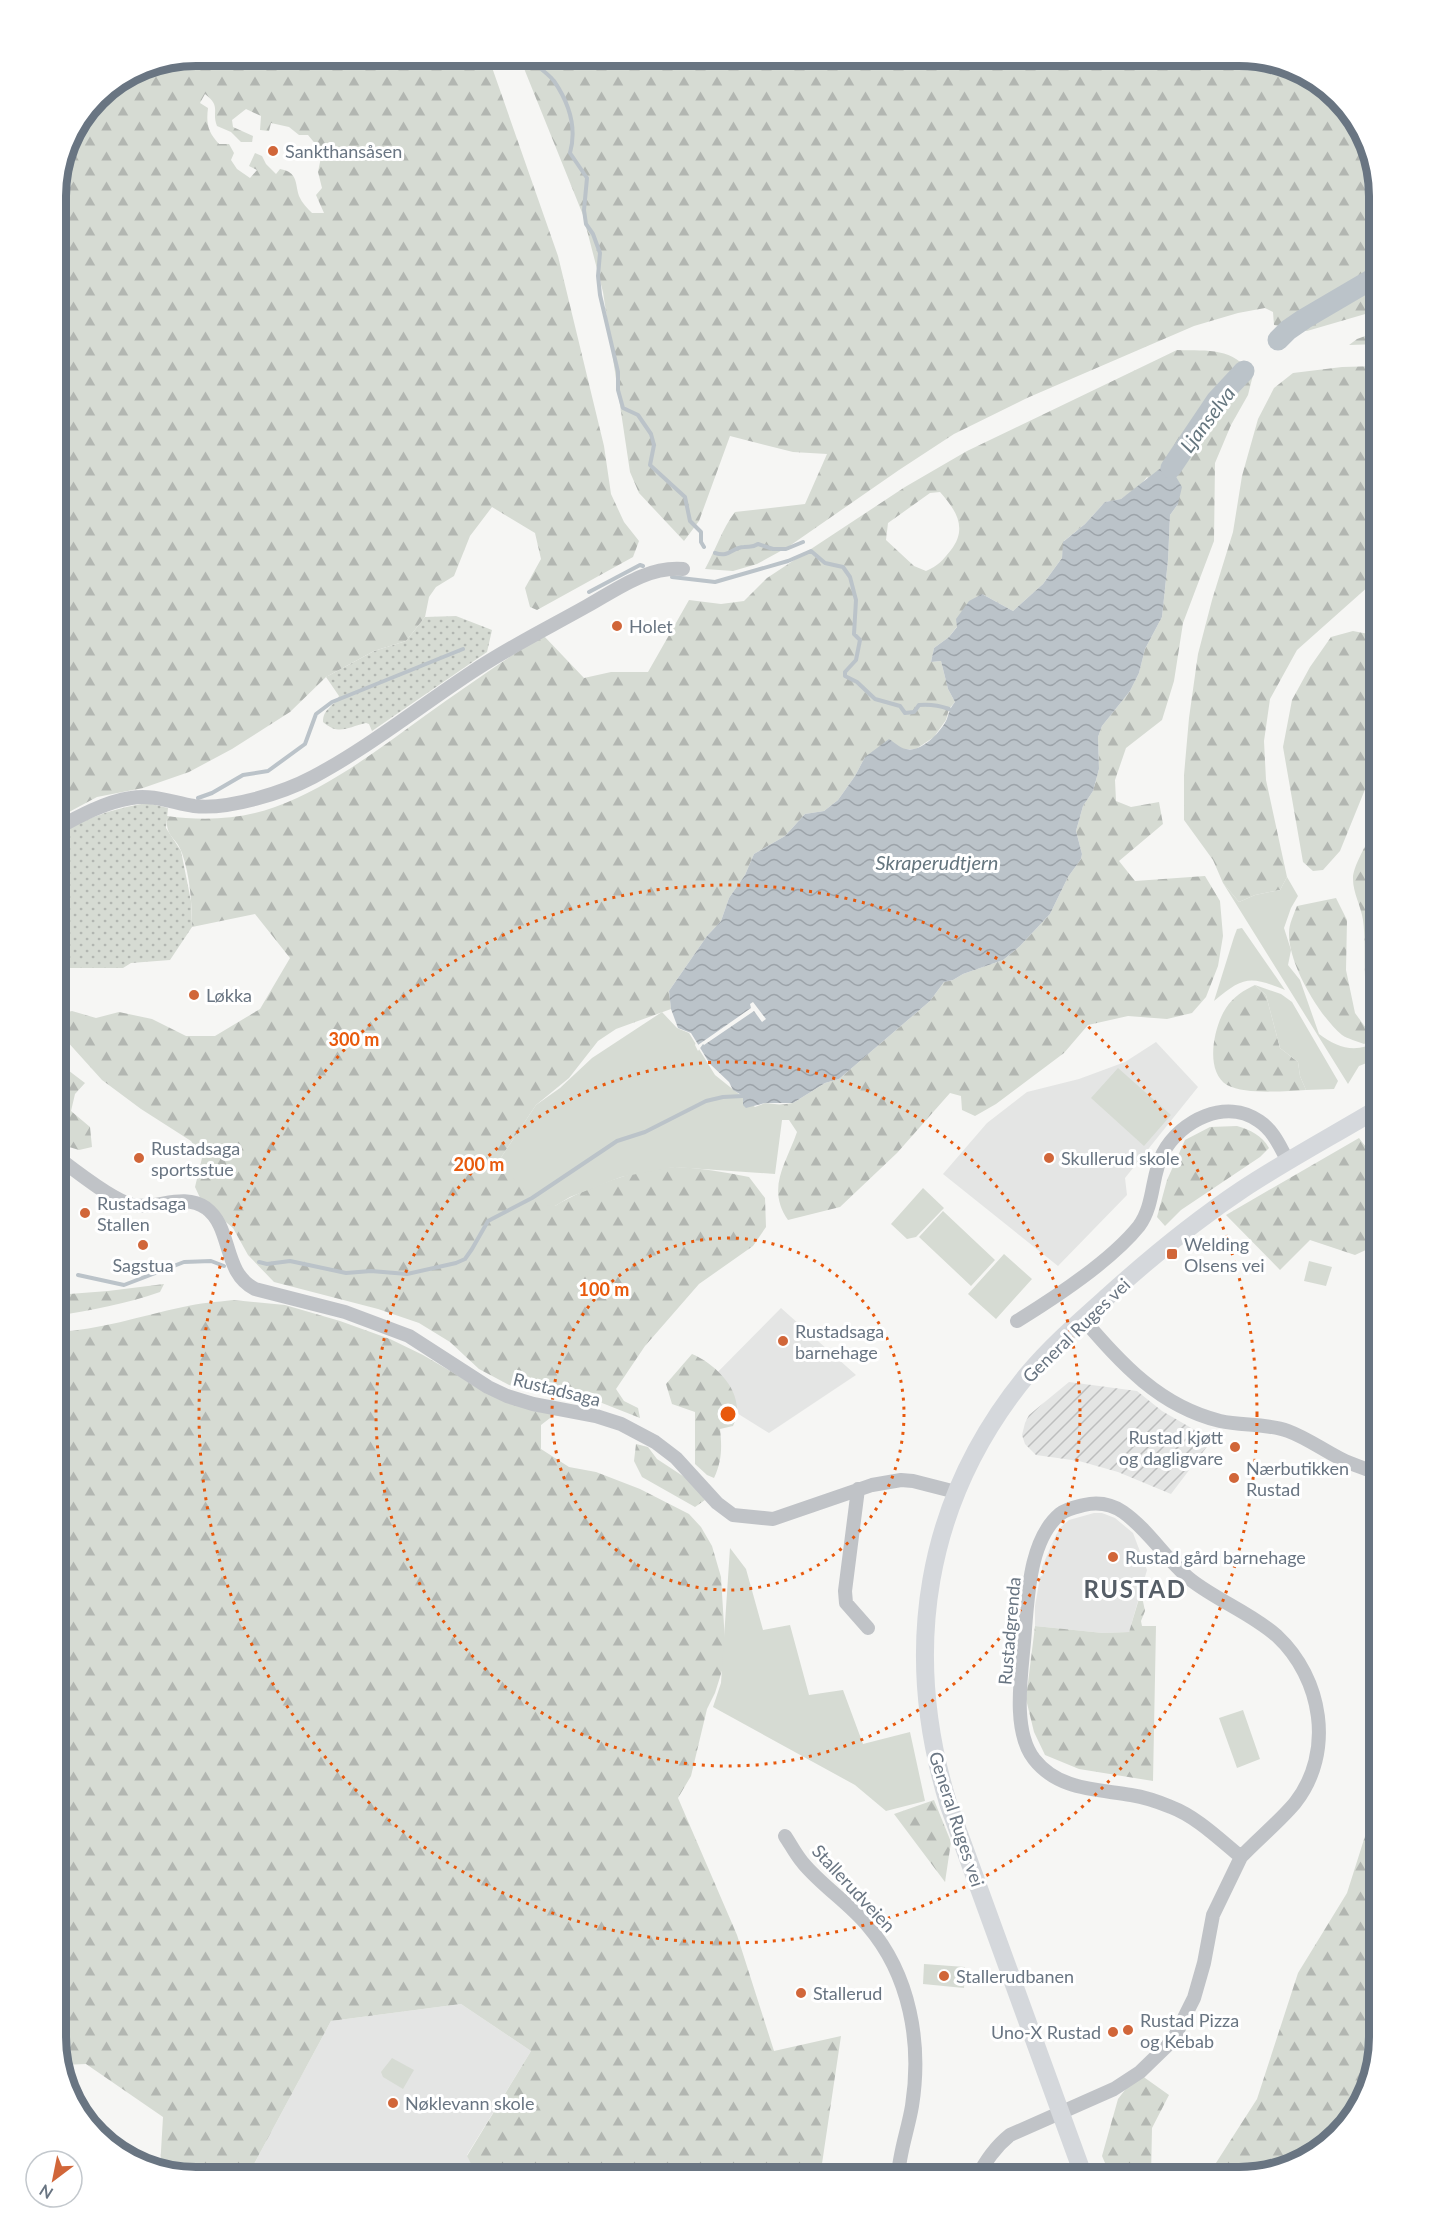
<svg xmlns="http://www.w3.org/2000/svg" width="1435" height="2233" font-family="Lato,sans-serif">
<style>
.built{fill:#e4e5e4}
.industrial{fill:url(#industrial-furrows)}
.grass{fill:url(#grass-dots)}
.forest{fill:url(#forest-firs);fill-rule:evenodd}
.green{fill:#d6dbd3}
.water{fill:url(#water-waves)}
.pier{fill:#f6f6f4}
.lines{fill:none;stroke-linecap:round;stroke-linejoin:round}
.stream{stroke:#bbc3c9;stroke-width:4}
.river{stroke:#bbc3c9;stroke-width:21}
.minor{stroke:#c0c3c7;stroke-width:14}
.major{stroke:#d5d8dc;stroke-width:18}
.ring{fill:none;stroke:#e8590c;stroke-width:3;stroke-dasharray:3 6}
.poi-dot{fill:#d16639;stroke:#fff;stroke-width:2}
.labels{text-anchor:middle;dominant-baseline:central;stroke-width:6;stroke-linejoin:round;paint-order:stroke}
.poi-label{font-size:18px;fill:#697582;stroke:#fff;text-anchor:start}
.street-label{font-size:18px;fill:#697582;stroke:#fff}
.water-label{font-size:20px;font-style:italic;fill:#64757e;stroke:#fff}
.district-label{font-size:24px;font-weight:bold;letter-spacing:1.5px;fill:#565e67;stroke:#fff}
.rim{fill:none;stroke:#697582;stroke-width:8}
.centre{fill:#e8590c;stroke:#fff;stroke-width:3}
.ring-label{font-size:18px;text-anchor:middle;font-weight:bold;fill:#e8590c;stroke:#fff;stroke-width:6;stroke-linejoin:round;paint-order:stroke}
</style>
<defs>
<pattern id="industrial-furrows" width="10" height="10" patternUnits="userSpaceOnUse" patternTransform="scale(1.5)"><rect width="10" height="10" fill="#e4e5e4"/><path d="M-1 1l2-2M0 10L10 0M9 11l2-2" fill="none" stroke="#bdbebe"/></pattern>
<pattern id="grass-dots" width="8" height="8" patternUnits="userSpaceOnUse" patternTransform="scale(1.5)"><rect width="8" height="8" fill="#d6dbd3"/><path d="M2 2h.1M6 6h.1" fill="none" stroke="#b2b6b1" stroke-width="1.8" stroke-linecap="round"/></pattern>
<pattern id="forest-firs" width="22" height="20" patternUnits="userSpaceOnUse" patternTransform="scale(1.5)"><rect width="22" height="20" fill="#d6dbd3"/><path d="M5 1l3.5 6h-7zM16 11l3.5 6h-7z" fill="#b2b6b1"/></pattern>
<pattern id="water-waves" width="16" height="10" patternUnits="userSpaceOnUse" patternTransform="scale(1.5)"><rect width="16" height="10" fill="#bbc3c9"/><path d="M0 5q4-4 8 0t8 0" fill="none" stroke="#9ca3a9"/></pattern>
</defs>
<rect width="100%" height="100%" fill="#f6f6f4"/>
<path class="built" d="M 1156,1042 L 1198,1087 L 1125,1178 L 1127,1195 L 1058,1266 L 943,1174 L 987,1123 L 1027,1092 L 1079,1079 L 1125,1062 Z
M 781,1308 L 856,1375 L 769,1433 L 700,1390 Z
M 1094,1513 L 1102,1513 L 1115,1518 L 1133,1533 L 1147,1570 L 1129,1632 L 1103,1633 L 1035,1626 L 1035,1606 L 1040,1577 L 1043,1575 L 1042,1567 L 1056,1535 L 1061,1527 L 1069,1520 Z
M 461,2004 L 531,2051 L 467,2155 L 478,2177 L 247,2177 L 331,2021 Z"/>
<path class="industrial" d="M 1069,1382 L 1137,1391 L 1162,1411 L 1212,1440 L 1171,1494 L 1118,1472 L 1079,1461 L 1036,1455 L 1025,1444 L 1022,1435 L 1025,1423 L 1029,1415 Z"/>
<path class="grass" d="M 456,616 L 492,630 L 487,652 L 372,731 L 369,724 L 366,723 C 348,727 339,736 323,722 C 323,708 334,707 339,696 L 326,677 L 374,651 L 406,641 L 425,617 Z
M 147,803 L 168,808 L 166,828 L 181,851 L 191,901 L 192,927 L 170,960 L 131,963 L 123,968 L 63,968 L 56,954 L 56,835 C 88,818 110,809 147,803 Z"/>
<path class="forest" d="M 196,56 L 488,56 L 558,256 L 604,446 L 611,494 L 624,522 L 639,541 L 633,557 L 537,610 L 530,607 L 525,588 L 541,559 L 535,533 L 492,507 L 470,536 L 454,576 L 436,587 L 429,597 L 425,617 L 406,641 L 374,651 L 326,677 L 290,712 L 232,749 L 189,772 L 143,788 L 97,797 L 56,819 L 56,187 L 66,142 L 97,97 L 143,66 ZM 205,94 C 222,107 211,111 217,126 L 231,132 L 241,142 L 252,142 L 253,136 L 233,127 L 232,120 L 246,109 L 261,116 L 260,130 L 269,131 L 271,123 L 289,127 L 299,135 L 308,135 L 322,152 L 318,172 L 322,188 L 316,195 L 324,213 L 312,213 C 307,208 302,203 299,196 C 295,183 298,172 280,169 L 276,174 L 266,164 L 262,156 L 255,153 L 249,166 L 257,170 L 250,178 L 237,169 L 231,160 L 234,153 L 229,144 L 219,144 C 208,132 206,124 208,108 L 200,103 Z
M 519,56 L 1248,56 L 1317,79 L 1365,134 L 1379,196 L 1379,310 L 1307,331 L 1274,325 L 1273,312 L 1265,308 L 1238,313 L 1194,326 L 1027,398 L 954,434 L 899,470 L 788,547 L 757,564 L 733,571 L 705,569 C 716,549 722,529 735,512 L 805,504 L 827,454 L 793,452 L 730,436 L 699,521 L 684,541 L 639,493 L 630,472 L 603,292 L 583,215 Z
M 1379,331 L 1379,344 L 1349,345 L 1357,339 Z
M 1177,350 C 1210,351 1232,347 1253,375 L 1248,395 L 1231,425 L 1215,463 L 1214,541 L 1183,623 L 1174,681 L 1162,720 L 1126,748 L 1115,780 L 1116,801 L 1131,807 L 1159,802 L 1163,824 L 1119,861 L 1135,881 L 1205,876 L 1220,901 L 1223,936 L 1218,966 L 1206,997 L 1192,1013 L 1167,1019 L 1128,1016 L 1088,1025 L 1064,1053 L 996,1104 L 975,1116 L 962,1110 L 961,1096 L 950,1093 L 897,1153 L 840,1207 L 788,1220 C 766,1188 786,1164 797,1132 L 789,1120 L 779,1120 L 746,1110 L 793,1103 L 825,1083 L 839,1079 L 930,1001 L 944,982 L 953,980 L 963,974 L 1003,960 L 1020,946 L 1050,914 L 1068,877 L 1081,859 L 1082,854 L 1076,831 L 1083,806 L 1093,791 L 1099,769 L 1098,737 L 1102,726 L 1130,691 L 1139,673 L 1145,649 L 1162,617 L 1168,560 L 1170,515 L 1178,504 L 1147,477 L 1140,486 L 1121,499 L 1105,502 L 1085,524 L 1064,541 L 1062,558 L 1043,584 L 1013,611 L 982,594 L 949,637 L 934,648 L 931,662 L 941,661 L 948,689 L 955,702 L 949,709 L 946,720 L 934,737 L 916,749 L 905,749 L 865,757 L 855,776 L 838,800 L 824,811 L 805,814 L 785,836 L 754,854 L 745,875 L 729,898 L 721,921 L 707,936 L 669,991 L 671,1009 L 616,1029 L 598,1041 L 569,1078 L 536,1105 L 498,1162 L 555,1206 C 584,1188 641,1167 675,1167 C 700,1168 725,1172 749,1177 L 765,1198 L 766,1227 L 753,1246 L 699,1284 L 645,1346 L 616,1389 L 624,1401 L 638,1408 L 640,1418 L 602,1403 L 566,1400 L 513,1387 L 479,1369 L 450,1342 L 419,1323 L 378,1309 L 274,1282 L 248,1255 L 233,1228 L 202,1202 L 195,1187 L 202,1158 L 191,1141 L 141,1109 L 102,1080 L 56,1029 L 56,1015 L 72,1011 L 96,1018 L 119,1012 L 152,1019 L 186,1036 L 215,1036 L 260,1009 L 290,958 L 255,914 L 192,927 C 192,903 190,876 182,853 C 176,836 165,838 167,816 C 202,821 240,820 275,807 C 330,787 379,749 426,715 C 465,687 503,661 543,635 L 584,678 L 611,672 L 648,672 L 689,600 L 721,604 L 744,601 L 767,578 L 905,487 L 967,451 ZM 940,492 C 956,510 968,528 951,550 C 943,560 938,566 926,571 L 914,566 L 886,540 L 888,523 L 930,493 Z
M 1379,366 L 1379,577 L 1297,650 L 1270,699 L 1264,741 L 1266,780 L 1287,877 L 1280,890 L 1255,895 L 1239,902 L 1223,883 L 1213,860 L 1184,820 L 1184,775 L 1189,718 L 1198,654 L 1212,600 L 1233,532 L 1242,476 L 1258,419 L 1274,388 L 1293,373 L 1342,367 Z
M 1353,631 L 1379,636 L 1379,755 L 1340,851 L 1323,870 L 1313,871 L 1303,862 L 1283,747 L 1292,700 L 1310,667 L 1331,637 Z
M 1379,821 L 1379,1028 C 1358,995 1368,956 1363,920 C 1361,906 1353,893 1353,879 C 1352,866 1373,833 1379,821 Z
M 1336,898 L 1347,920 L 1346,970 L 1355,1013 L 1374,1039 L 1364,1044 C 1357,1041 1348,1039 1342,1035 C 1319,1016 1288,963 1289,933 C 1289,924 1294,914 1297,906 Z
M 1255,985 L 1266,995 L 1280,1048 L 1298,1062 L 1300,1076 L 1306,1090 C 1285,1091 1246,1095 1227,1085 C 1204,1071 1214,1026 1226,1008 C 1233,997 1244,990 1255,985 Z
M 56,1061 L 85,1083 L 75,1094 L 71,1111 L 90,1127 L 92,1147 L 79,1150 L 56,1143 Z
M 1237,1126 C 1250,1130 1262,1135 1269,1148 L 1260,1157 L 1181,1210 L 1165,1226 L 1157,1217 L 1167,1180 L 1185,1140 L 1210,1127 Z
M 1359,1138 L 1372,1155 L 1379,1197 L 1379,1224 L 1373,1242 L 1368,1249 L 1355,1255 L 1310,1240 L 1280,1270 L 1226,1215 Z
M 164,1284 L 160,1292 C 126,1304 91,1310 56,1316 L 56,1295 L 108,1291 Z
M 233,1300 L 285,1305 L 340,1321 L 390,1339 L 423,1355 L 481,1389 L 580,1418 L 554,1415 L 541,1425 L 541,1449 L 569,1467 L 596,1472 L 640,1489 L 689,1514 L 701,1527 L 712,1546 L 721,1577 L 726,1658 L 715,1693 L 707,1709 L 691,1776 L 678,1798 L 737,1935 L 774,2051 L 841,2036 L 820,2177 L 478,2177 L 467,2156 L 531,2051 L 461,2004 L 331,2021 L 247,2177 L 187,2177 L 160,2168 L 163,2117 L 86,2064 L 62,2065 L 56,2037 L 56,1332 C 100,1330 140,1316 183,1307 C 199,1303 217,1302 233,1300 Z
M 692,1354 C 718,1365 748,1396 733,1426 L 720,1429 C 722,1447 722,1461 714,1478 L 707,1475 L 695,1464 L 695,1412 L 672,1404 L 666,1384 Z
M 636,1444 L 648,1447 L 657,1459 L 689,1480 L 705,1500 L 695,1507 L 642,1477 L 634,1461 Z
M 1141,1592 L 1145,1611 L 1141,1621 L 1142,1626 L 1156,1626 L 1153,1781 L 1079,1769 L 1045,1755 L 1034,1732 L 1026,1699 L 1035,1626 L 1103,1633 L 1129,1632 Z
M 1379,1792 L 1379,2037 L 1360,2107 L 1301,2163 L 1239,2177 L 1207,2177 L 1257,2099 L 1298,1973 L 1347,1893 Z
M 934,1800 L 951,1842 L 945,1882 L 894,1814 Z
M 1138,2073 L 1169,2095 L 1152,2128 L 1151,2177 L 1111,2177 L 1102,2156 L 1118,2099 Z"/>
<path class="green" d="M 1287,877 L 1298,896 L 1291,908 L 1284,928 L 1291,950 L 1288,965 L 1300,980 L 1319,1034 C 1337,1048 1357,1054 1377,1041 L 1379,1041 L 1379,1058 L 1359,1066 L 1348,1084 L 1223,883 L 1239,902 L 1255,895 L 1280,890 Z
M 1242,928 L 1285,990 C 1250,976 1244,976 1214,1001 L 1234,937 L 1237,929 Z
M 1255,985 L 1281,994 L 1292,1002 L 1338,1081 L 1334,1089 L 1306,1090 L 1300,1076 L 1298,1062 L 1280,1048 L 1266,995 Z
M 662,1012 L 677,1028 L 689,1033 L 715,1075 L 755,1107 L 765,1103 L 784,1105 L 775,1174 L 673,1167 L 621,1177 L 570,1197 L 555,1206 L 543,1205 L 527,1193 L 498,1162 L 536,1105 L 560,1088 L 592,1058 Z
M 1118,1068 L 1171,1115 L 1144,1146 L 1091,1098 Z
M 923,1188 L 944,1208 L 916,1237 L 907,1239 L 891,1224 Z
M 943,1211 L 995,1260 L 971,1286 L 919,1237 Z
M 1004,1254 L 1032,1279 L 996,1319 L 968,1294 Z
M 1309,1261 L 1332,1267 L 1326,1286 L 1304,1281 Z
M 730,1548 L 746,1569 L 763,1630 L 790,1625 L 809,1695 L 843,1690 L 863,1744 L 910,1732 L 925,1801 L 886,1811 L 855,1785 L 713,1707 L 721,1683 Z
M 1243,1710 L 1260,1759 L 1237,1768 L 1219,1718 Z
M 924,1964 L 965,1967 L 964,1988 L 923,1984 Z
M 392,2058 L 414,2070 L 403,2089 L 383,2077 L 381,2072 Z"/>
<path class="water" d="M 1162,467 L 1171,468 L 1182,487 L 1178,504 L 1170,515 L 1168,560 L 1162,617 L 1145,649 L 1139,673 L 1130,691 L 1102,726 L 1098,737 L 1099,769 L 1093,791 L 1083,806 L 1076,831 L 1082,854 L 1081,859 L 1068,877 L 1050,914 L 1020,946 L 1003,960 L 963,974 L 953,980 L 944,982 L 930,1001 L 839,1079 L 825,1083 L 793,1103 L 765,1103 L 746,1108 L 743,1105 L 743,1096 L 733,1090 L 729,1082 L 710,1064 L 691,1033 L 678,1028 L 671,1009 L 669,991 L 707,936 L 721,921 L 729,898 L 745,875 L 754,854 L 785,836 L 805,814 L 824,811 L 838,800 L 855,776 L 865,757 L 889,739 C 894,742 900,748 906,749 C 921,753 941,732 947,719 C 949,712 950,708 955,702 L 948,689 L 941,661 L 931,662 L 934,648 L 949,637 L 957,627 L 956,619 L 969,601 L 982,594 L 1013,611 L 1043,584 L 1062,558 L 1063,542 L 1085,524 L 1105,502 L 1121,499 Z"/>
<path class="pier" d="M 753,1002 L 766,1019 L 762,1022 L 754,1011 L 704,1045 L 703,1044 L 698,1051 L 695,1045 L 696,1043 L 698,1045 L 751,1008 L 750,1004 Z"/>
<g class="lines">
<path class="stream" d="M 526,56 C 534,65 546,71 554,81 C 569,103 577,128 570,153 L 587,178 L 584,210 L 586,224 L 593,234 L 600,253 L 598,276 L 600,295 L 618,372 L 618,390 L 623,408 L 638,415 L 651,434 L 654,445 L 650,465 L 685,497 L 690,521 L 701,532 L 701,542 L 704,547
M 715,553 C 730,558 732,547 744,547 C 750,546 752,548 758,544 L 773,549 L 786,549 L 803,542
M 672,577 L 715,582 L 788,561 L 811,551 L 825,563 L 843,567 L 850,577 L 856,600 L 854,634 L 860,640 L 856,660 L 845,672 L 845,676 L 857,682 L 875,699 L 900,706 L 905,713 L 914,712 L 919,705 C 930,704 938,705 949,709
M 589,592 L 640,565 L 643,566
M 198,798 L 212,793 L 243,775 L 268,771 L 305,744 L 316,714 L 332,702 L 463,649
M 259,1262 L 267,1264 L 290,1261 L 346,1273 L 371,1271 L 407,1274 L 456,1263 L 465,1259 L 472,1249 L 488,1221 L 532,1198 L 617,1141 L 645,1132 L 706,1101 L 723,1097 L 743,1096
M 56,1266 L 58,1270 L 65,1272
M 78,1275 L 124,1285 L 184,1262 L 211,1261 L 224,1266"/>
<path class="river" d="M 1278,340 L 1288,330 L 1304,319 L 1379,275
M 1171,468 L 1216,401 L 1244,371"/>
<path class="minor" d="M 56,829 C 79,816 105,802 131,798 C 153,794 174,803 194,806 C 228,810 283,793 313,777 C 369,747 419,707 472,672 C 509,647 548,628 587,606 C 616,590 647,566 683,569
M 56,991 L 56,977
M 56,1156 C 73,1169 113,1201 133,1205 C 157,1210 183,1192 206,1208 C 233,1228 222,1272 255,1289 L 345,1312 L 409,1336 L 488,1387 L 507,1396 L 533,1404 L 596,1416 L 621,1424 L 655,1442 L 676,1458 L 717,1503 L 733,1515 L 773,1519 L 872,1485 L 901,1480 L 913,1481 L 956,1492
M 1083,1319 C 1122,1364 1159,1406 1220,1421 C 1242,1426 1266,1423 1288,1431 C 1307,1438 1323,1450 1341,1459 C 1353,1465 1367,1469 1379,1474
M 1017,1321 C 1056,1297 1111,1261 1139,1226 C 1155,1204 1151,1175 1163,1153 C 1181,1120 1226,1098 1259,1121 C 1274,1131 1280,1147 1288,1161
M 858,1489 L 845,1591 L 846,1603 L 868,1628
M 785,1836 C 791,1845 796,1855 803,1863 C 822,1886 849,1903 868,1926 C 910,1975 922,2043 912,2106 C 908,2130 899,2153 898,2177
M 977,2177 C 986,2161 995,2147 1010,2135 L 1114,2089 L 1140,2072 L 1173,2040 L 1194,1998 L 1204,1963 L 1213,1915 L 1241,1857 C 1219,1839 1197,1817 1171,1807 C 1159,1802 1144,1797 1131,1795 C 1096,1789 1058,1790 1034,1759 C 1010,1728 1023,1666 1025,1629 C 1028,1594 1030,1539 1060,1514 C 1066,1509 1076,1507 1084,1505 C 1097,1502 1111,1504 1123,1512 C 1149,1530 1166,1560 1191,1580 C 1218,1601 1251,1613 1277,1636 C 1322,1678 1335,1752 1295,1803 C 1279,1822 1258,1839 1241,1857"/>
<path class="major" d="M 1084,2177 L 949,1806 C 901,1652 924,1501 1027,1375 C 1051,1346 1080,1321 1108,1296 C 1150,1258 1195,1221 1243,1189 C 1287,1160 1334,1135 1379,1108"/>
</g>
<g class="ring">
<circle cx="728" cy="1414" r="176"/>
<circle cx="728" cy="1414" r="352"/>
<circle cx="728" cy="1414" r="529"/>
</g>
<g class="poi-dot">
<circle cx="273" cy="151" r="6"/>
<circle cx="617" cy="626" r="6"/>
<circle cx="194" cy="995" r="6"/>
<circle cx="139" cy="1158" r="6"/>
<circle cx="1049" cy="1158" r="6"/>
<circle cx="85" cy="1213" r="6"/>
<circle cx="143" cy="1245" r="6"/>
<rect x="1166" y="1248" width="12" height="12" rx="3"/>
<circle cx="783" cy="1341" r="6"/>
<circle cx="1235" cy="1447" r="6"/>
<circle cx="1234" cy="1478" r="6"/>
<circle cx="1113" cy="1557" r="6"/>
<circle cx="944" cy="1976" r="6"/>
<circle cx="801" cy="1993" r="6"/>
<circle cx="1128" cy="2030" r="6"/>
<circle cx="1113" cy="2032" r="6"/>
<circle cx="393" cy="2103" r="6"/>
</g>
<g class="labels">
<g class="poi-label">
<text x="285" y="151">Sankthansåsen</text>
<text x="629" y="626">Holet</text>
<text x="206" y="995">Løkka</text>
<text x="151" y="1148">Rustadsaga<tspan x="151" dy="21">sportsstue</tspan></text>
<text x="1061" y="1158">Skullerud skole</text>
<text x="97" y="1203">Rustadsaga<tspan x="97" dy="21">Stallen</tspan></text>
<text x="1184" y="1244">Welding<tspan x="1184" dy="21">Olsens vei</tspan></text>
<text x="143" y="1265" text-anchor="middle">Sagstua</text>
<text x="795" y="1331">Rustadsaga<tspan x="795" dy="21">barnehage</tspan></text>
<text x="1223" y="1437" text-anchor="end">Rustad kjøtt<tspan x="1223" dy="21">og dagligvare</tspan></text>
<text x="1246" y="1468">Nærbutikken<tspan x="1246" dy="21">Rustad</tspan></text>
<text x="1125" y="1557">Rustad gård barnehage</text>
<text x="956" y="1976">Stallerudbanen</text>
<text x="813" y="1993">Stallerud</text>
<text x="1140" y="2020">Rustad Pizza<tspan x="1140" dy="21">og Kebab</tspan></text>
<text x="1101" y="2032" text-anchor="end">Uno-X Rustad</text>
<text x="405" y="2103">Nøklevann skole</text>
</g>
<g class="street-label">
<text transform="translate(1076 1330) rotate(-44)">General Ruges vei</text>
<text transform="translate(557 1389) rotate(14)">Rustadsaga</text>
<text transform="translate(1009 1631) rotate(-85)">Rustadgrenda</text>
<text transform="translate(957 1819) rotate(72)">General Ruges vei</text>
<text transform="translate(854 1888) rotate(47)">Stallerudveien</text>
</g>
<g class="water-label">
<text transform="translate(1207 419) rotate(-53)">Ljanselva</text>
<text x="937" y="862">Skraperudtjern</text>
</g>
<g class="district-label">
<text x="1135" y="1588">RUSTAD</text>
</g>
</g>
<path d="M0 0H1435V2233H0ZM196 66H1239A130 130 0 0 1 1369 196V2037A130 130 0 0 1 1239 2167H196A130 130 0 0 1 66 2037V196A130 130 0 0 1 196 66Z" fill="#fff" fill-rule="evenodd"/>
<path class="rim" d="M196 66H1239A130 130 0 0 1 1369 196V2037A130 130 0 0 1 1239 2167H196A130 130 0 0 1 66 2037V196A130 130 0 0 1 196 66Z"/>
<circle cx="728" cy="1414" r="9" class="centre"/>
<g class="ring-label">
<text x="354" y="1046">300 m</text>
<text x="479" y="1171">200 m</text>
<text x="604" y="1296">100 m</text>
</g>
<g transform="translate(54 2179) rotate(212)"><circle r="28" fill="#ffffff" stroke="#c3c8cd" stroke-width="1.5"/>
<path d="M0-4.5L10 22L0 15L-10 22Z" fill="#d16639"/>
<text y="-9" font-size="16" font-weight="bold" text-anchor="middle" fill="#697582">N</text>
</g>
</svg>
